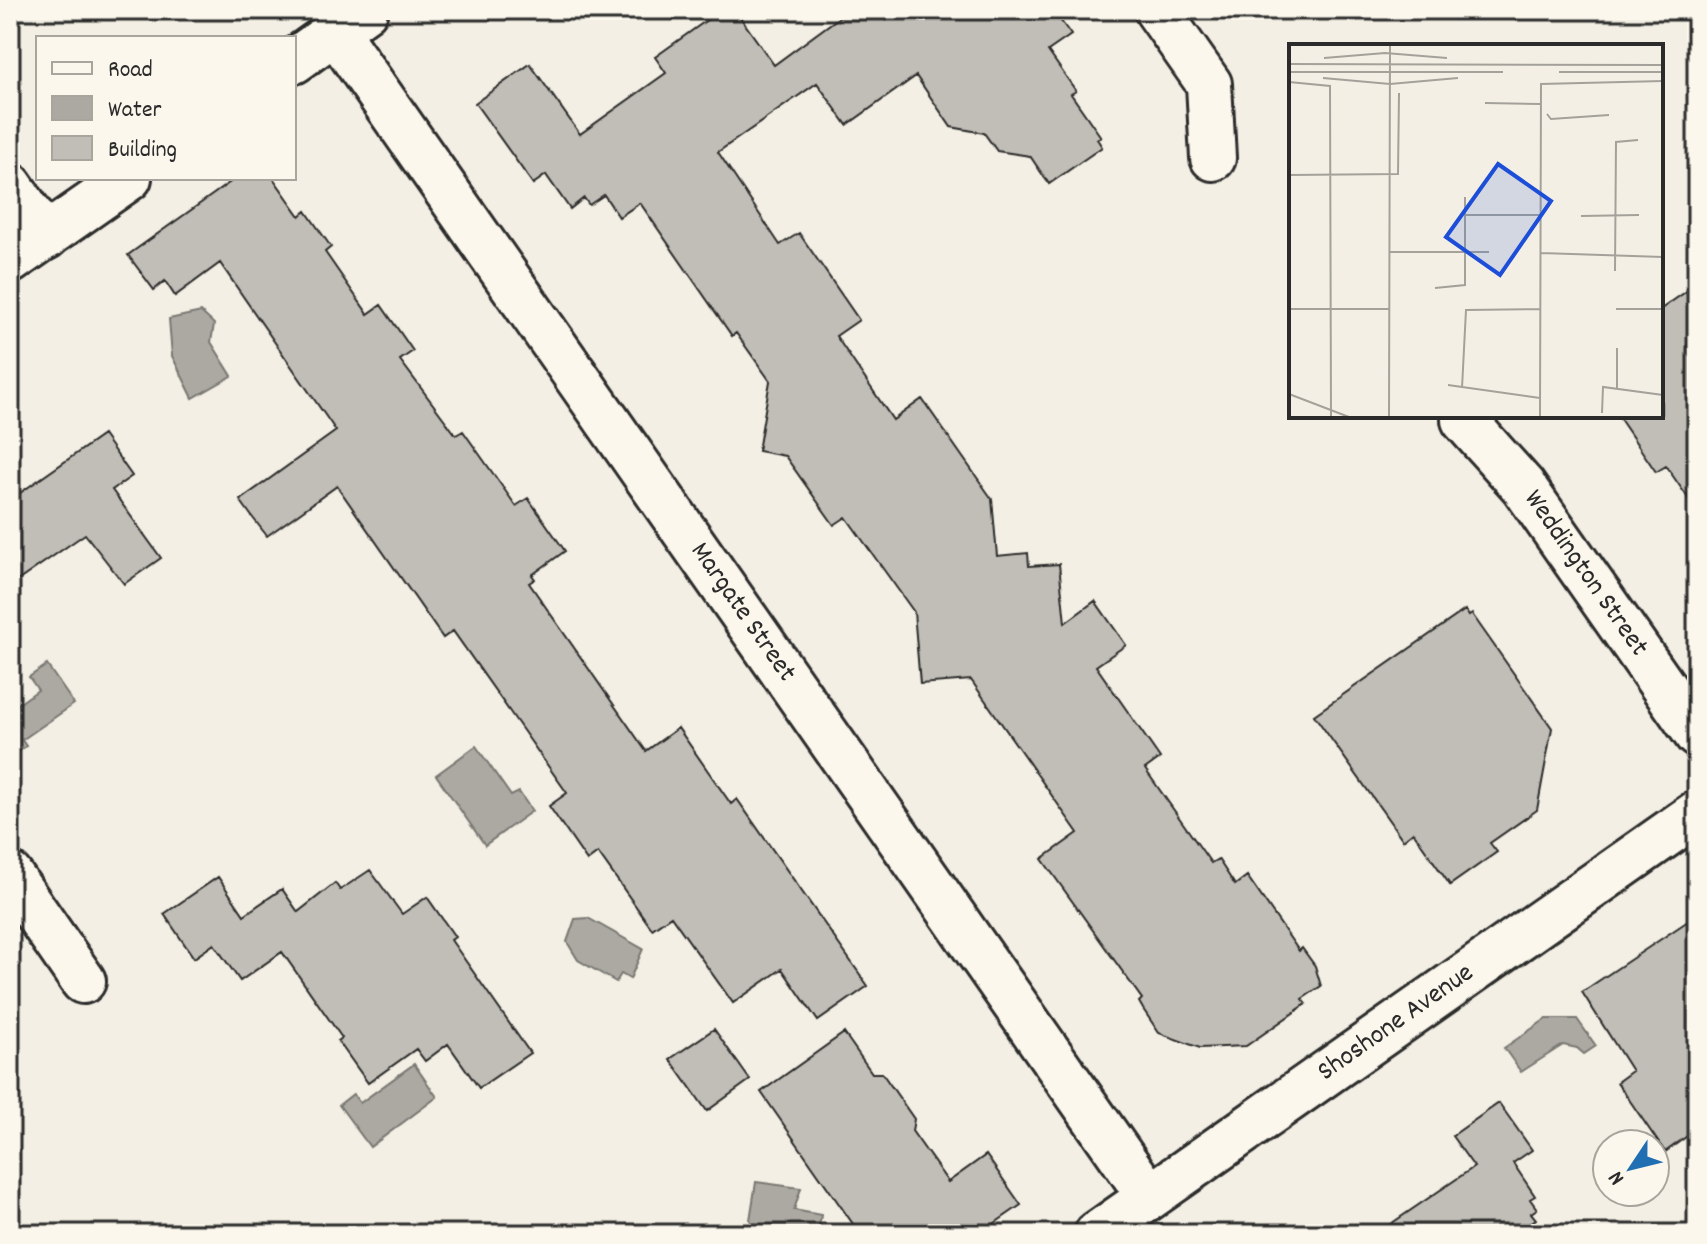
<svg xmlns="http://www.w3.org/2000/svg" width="1707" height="1244" font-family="Dekko,sans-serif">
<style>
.water{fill:#aca9a2;stroke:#787772;stroke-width:2}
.building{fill:#c0beb6;stroke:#2b2b2b;stroke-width:2}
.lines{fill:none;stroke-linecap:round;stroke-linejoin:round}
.minor-casing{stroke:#2b2b2b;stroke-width:50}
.minor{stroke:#fbf7ec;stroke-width:44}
.labels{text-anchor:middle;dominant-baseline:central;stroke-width:7;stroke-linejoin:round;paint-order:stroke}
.street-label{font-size:28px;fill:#2b2b2b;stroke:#fbf7ec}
.inset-road{fill:none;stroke:#a3a19a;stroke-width:2}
.view{fill:#1d4ed8;fill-opacity:0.15;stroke:#1d4ed8;stroke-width:4}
.inset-edge{fill:none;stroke:#2b2b2b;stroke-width:4}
</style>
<rect width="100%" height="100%" fill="#f3efe4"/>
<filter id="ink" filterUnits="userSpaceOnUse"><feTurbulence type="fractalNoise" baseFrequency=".0125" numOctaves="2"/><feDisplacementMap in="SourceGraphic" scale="16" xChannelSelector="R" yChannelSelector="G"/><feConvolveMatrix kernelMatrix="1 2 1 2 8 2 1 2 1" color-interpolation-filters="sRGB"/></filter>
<g filter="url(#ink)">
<path class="water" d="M 201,312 L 214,324 L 211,342 L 232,376 L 193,398 L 172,356 L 169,319 Z
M 47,665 L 74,704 L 22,740 L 26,746 L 10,758 L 10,710 L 38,690 L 29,677 Z
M 476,746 L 511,796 L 519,792 L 532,811 L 485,845 L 436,775 Z
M 588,918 L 643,949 L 630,979 L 621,974 L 616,982 L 578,960 L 567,942 L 575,919 Z
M 1546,1019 L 1577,1019 L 1596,1046 L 1584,1054 L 1577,1048 L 1563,1045 L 1521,1072 L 1504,1048 Z
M 414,1064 L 437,1097 L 370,1147 L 339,1105 L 353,1094 L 360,1103 Z
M 756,1182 L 801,1188 L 794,1210 L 821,1215 L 818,1234 L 760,1234 L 750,1220 Z"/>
<path class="building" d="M 721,10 L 735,10 L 774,65 L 849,10 L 1053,10 L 1071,35 L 1048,51 L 1076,91 L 1071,94 L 1101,137 L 1097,139 L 1102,147 L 1049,184 L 1030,156 L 997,151 L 984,133 L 951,127 L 916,76 L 847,125 L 817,83 L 718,152 L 780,245 L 799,233 L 859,320 L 836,336 L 893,420 L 922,399 L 992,499 L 997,556 L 1028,553 L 1029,566 L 1059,564 L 1065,623 L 1095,601 L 1126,645 L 1096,666 L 1160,758 L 1145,769 L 1211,863 L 1218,859 L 1235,885 L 1247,876 L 1299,951 L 1302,948 L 1315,966 L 1321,986 L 1302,999 L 1306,1004 L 1246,1046 L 1200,1048 L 1159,1033 L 1143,1009 L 1139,1002 L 1142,999 L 1042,859 L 1078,833 L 971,680 L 920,684 L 914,612 L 846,517 L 834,525 L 785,456 L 758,451 L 770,381 L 736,333 L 732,336 L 640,203 L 619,217 L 604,195 L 589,205 L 584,198 L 570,209 L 546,175 L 533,184 L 475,103 L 530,64 L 580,134 L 666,73 L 655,57 Z
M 236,178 L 273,178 L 300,216 L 306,211 L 331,247 L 325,252 L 368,314 L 381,305 L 413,351 L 400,360 L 456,435 L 463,431 L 516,506 L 528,498 L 565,551 L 532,575 L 535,579 L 529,583 L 646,751 L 678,728 L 731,804 L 737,799 L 868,986 L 818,1021 L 782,969 L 733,1003 L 671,916 L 652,929 L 598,853 L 587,861 L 549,806 L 567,793 L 453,631 L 443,638 L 337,486 L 267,536 L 253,518 L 240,500 L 336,431 L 220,263 L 175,296 L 165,281 L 154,290 L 128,255 Z
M 1697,284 L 1697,511 L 1666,466 L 1656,472 L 1618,416 L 1661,416 L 1661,309 Z
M 103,435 L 132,476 L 112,490 L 161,558 L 124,584 L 85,534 L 10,586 L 10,500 Z
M 1465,610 L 1469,616 L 1472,614 L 1552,728 L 1537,810 L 1490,843 L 1497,852 L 1450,885 L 1413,832 L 1403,840 L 1314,715 Z
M 370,870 L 402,914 L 427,897 L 455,937 L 451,940 L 530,1053 L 479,1088 L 448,1044 L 425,1061 L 416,1049 L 368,1083 L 338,1041 L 342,1038 L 282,952 L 240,981 L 214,944 L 194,958 L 164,914 L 218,877 L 244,915 L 282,889 L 298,912 L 335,883 L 340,890 Z
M 1697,915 L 1697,1129 L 1665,1152 L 1617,1082 L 1632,1071 L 1582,992 Z
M 714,1029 L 750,1080 L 707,1111 L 670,1059 Z
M 844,1033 L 872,1073 L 882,1073 L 914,1119 L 912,1131 L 948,1182 L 986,1155 L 1021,1205 L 979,1234 L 860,1234 L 761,1092 Z
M 1499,1103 L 1532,1150 L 1513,1163 L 1535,1196 L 1530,1199 L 1537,1209 L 1531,1213 L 1536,1219 L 1515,1234 L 1376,1234 L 1474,1167 L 1452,1136 Z"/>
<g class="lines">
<defs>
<g id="minor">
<path d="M 1157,10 L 1209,84 L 1213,158"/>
<path id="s1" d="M 335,31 L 1149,1196"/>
<path d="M 294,61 L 365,10"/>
<path d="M 10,185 L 46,237"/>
<path d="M 10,261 L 129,178"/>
<path id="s2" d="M 1464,420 L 1523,486 L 1697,735"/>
<path d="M 10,875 L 83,981"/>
<path id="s3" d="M 1097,1234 L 1697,813"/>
</g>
</defs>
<use href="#minor" class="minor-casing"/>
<use href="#minor" class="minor"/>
</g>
</g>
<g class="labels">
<g class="street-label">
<text stroke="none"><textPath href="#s2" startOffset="196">Weddington Street</textPath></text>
<text stroke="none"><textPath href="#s1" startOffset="710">Margate Street</textPath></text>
<text stroke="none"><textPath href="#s3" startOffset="366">Shoshone Avenue</textPath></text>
</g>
</g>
<g transform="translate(1289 44)">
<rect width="374" height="374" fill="#f3efe4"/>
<path class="inset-road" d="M 35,14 L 96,9 L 158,14M 0,20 L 374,21M 0,28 L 214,28M 270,28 L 374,28M 34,34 L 101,40 L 169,34M 0,38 L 41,42 L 42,373M 196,59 L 251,60M 258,70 L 262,75 L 320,71M 0,131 L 109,130 L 110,49M 176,171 L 251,171M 292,172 L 350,171M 101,208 L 200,208M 252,209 L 374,213M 326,227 L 327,98 L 349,96M 146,244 L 176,241 L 176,153M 0,265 L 100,265M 327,265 L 374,265M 159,341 L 251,354M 173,344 L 177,266 L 251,265M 328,345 L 328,304M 0,350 L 60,373M 313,369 L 314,343 L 374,351M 100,373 L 101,1M 251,373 L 252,40 L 374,37"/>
<path class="view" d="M 209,120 L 262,157 L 211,231 L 157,193 Z"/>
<rect width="374" height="374" class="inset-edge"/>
</g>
<rect width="1707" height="1244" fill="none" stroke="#fbf7ec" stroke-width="40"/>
<rect x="20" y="20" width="1667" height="1204" fill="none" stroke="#2b2b2b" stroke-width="3" filter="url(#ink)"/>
<rect x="36" y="36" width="260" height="144" fill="#fbf7ec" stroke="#a8a59f" stroke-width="2"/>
<rect x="52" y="62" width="40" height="12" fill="#fbf7ec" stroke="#a8a59f" stroke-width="2"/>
<text x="108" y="76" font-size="24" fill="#2b2b2b">Road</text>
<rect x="52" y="96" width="40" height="24" fill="#aca9a2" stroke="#a8a59f" stroke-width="2"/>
<text x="108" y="116" font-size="24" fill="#2b2b2b">Water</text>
<rect x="52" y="136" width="40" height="24" fill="#c0beb6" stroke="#a8a59f" stroke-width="2"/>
<text x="108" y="156" font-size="24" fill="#2b2b2b">Building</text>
<g transform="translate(1631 1168) rotate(235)"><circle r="38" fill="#fbf7ec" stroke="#a8a59f" stroke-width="2"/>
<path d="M0-6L14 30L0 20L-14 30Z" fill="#1f6fb2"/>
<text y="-12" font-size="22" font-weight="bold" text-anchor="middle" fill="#2b2b2b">N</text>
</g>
</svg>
